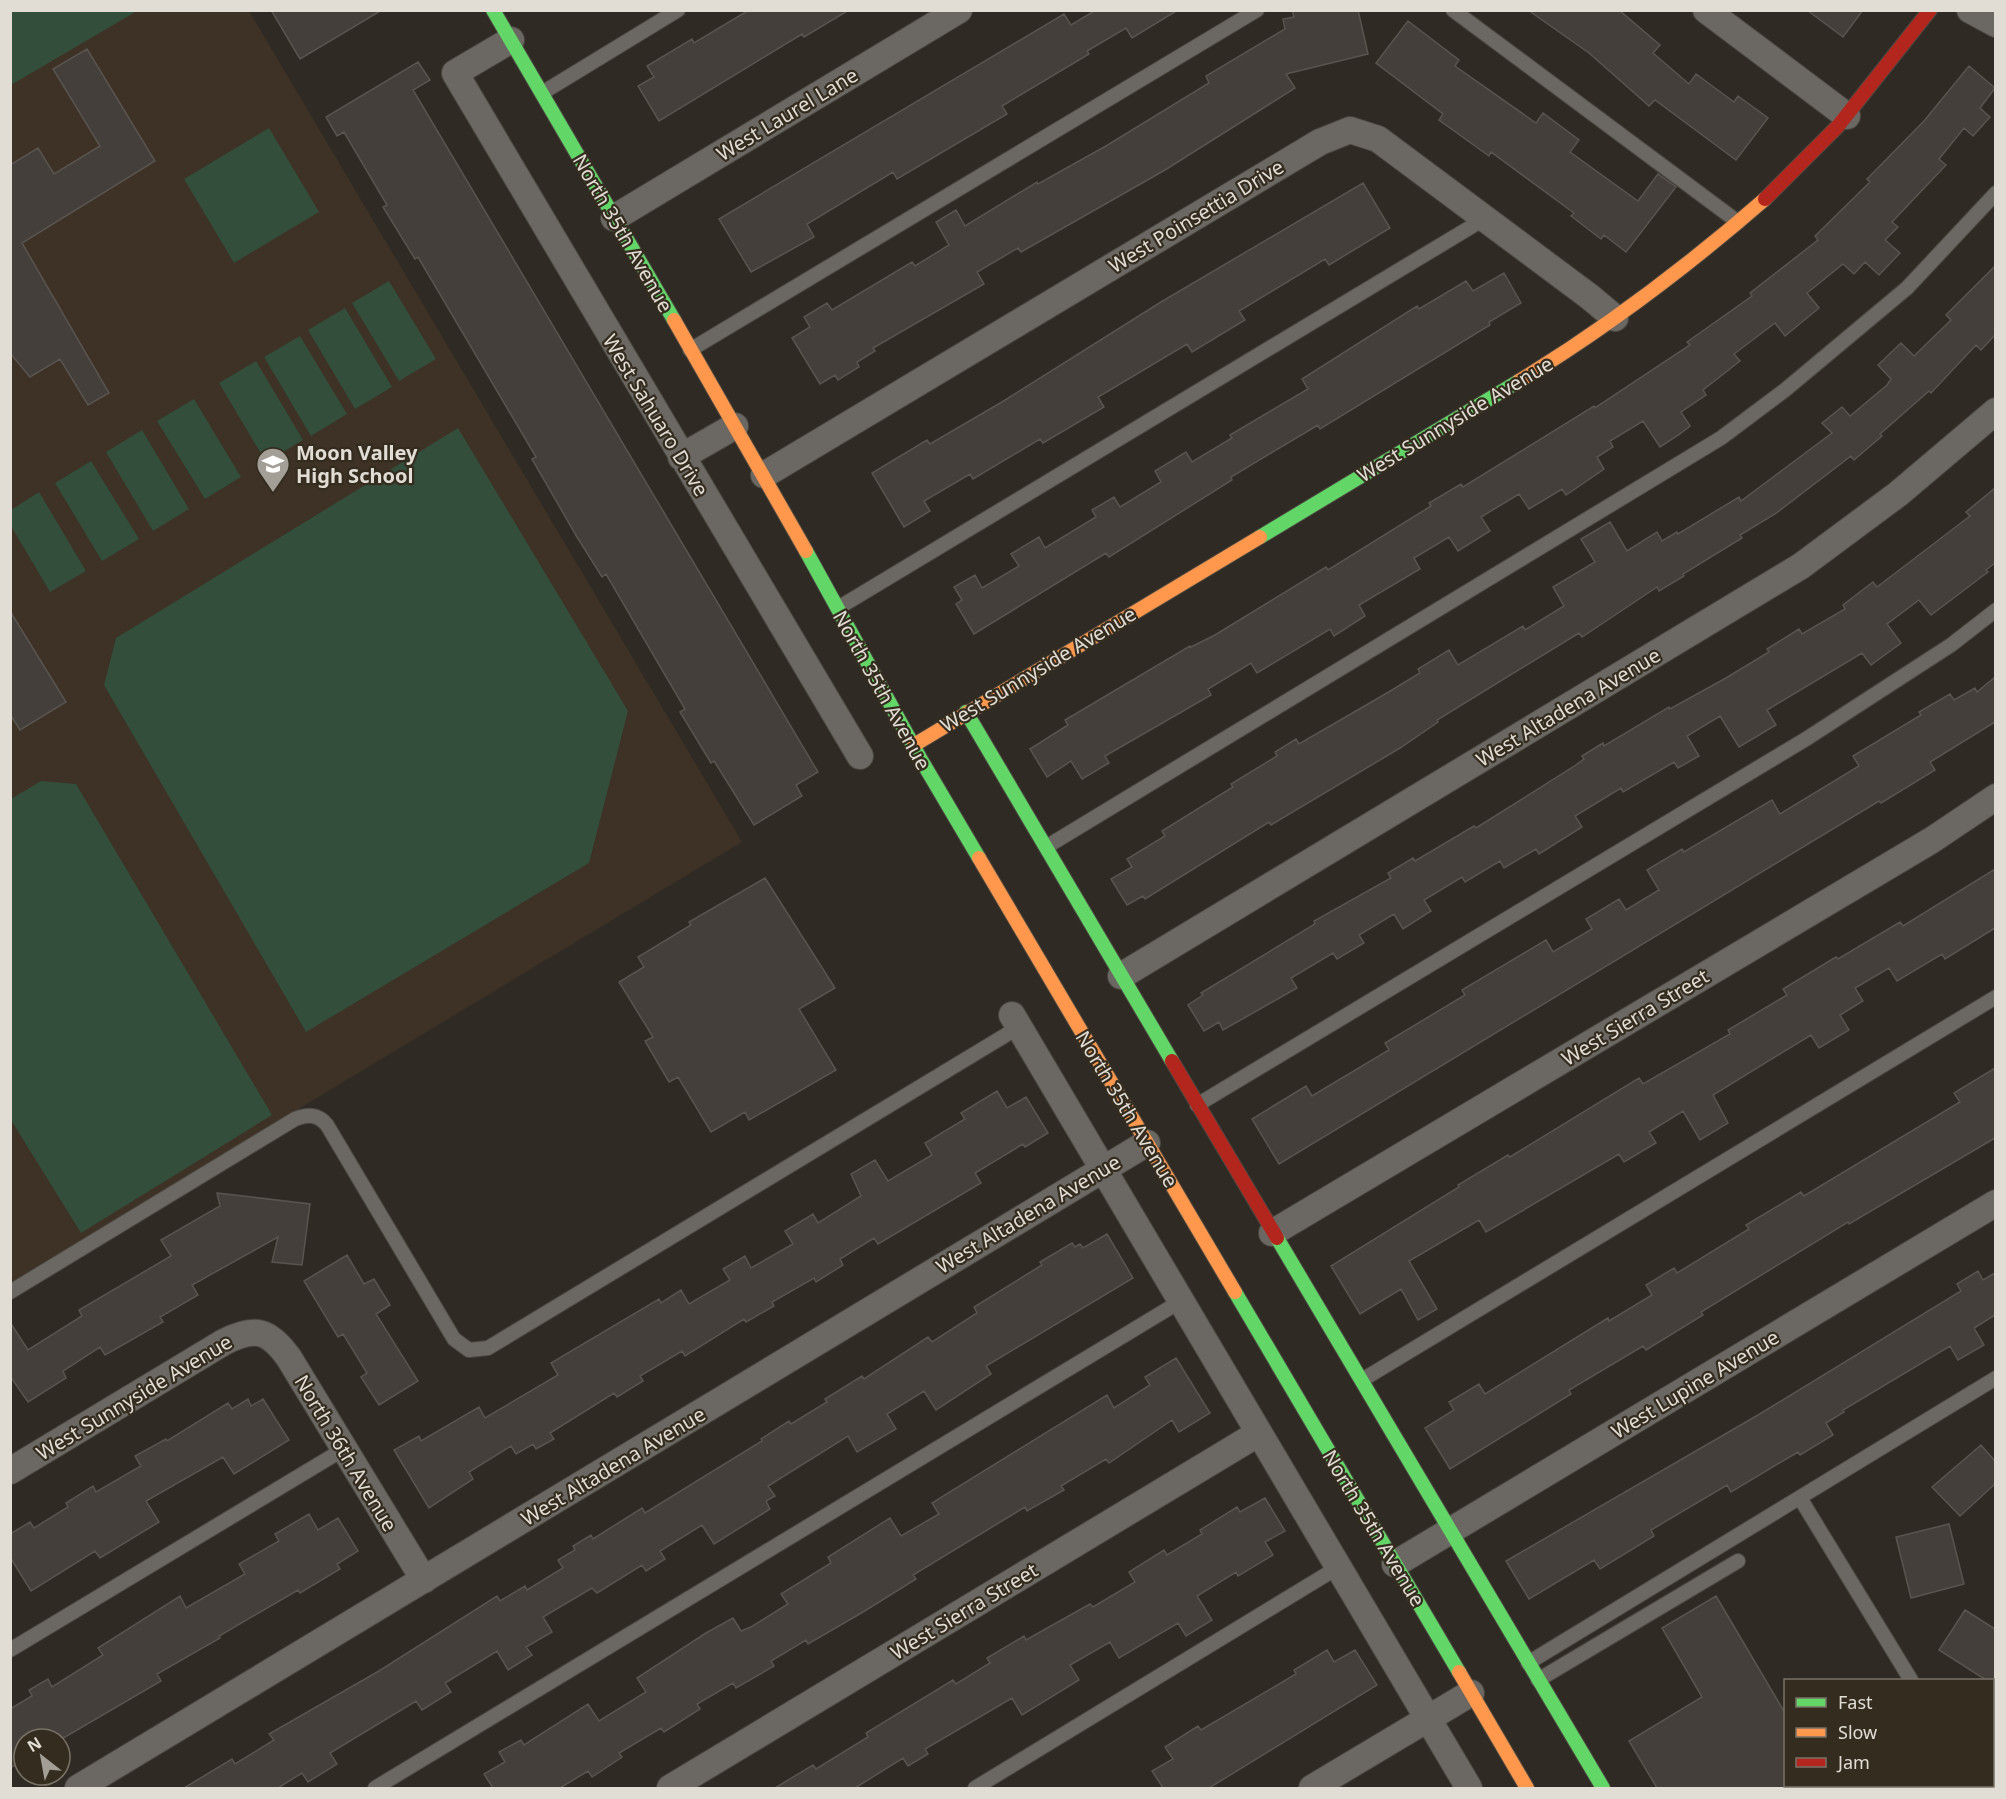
<svg xmlns="http://www.w3.org/2000/svg" width="2006" height="1799" font-family="'Noto Sans',sans-serif">
<style>
.education{fill:#3e3125}
.green{fill:#334e3b}
.building{fill:#443f3a;stroke:#595450;stroke-width:1.5}
.lines{fill:none;stroke-linecap:round;stroke-linejoin:round}
.lane-casing{stroke:#4b4841;stroke-width:16}
.street-casing{stroke:#4b4841;stroke-width:28}
.fast-casing{stroke:#4b4841;stroke-width:16}
.slow-casing{stroke:#4b4841;stroke-width:16}
.jam-casing{stroke:#4b4841;stroke-width:16}
.lane{stroke:#6b6863;stroke-width:14}
.street{stroke:#6b6863;stroke-width:26}
.fast{stroke:#63d668;stroke-width:14}
.slow{stroke:#ff974d;stroke-width:14}
.jam{stroke:#b3261e;stroke-width:14}
.labels{text-anchor:middle;dominant-baseline:central;stroke-width:4.5;stroke-linejoin:round;paint-order:stroke}
.street-label{font-size:20px;fill:#e1dcd4;stroke:#342c1f}
.poi-label{font-size:20px;font-weight:bold;fill:#e1dcd4;stroke:#342c1f;text-anchor:start}
</style>
<rect width="100%" height="100%" fill="#2f2b24"/>
<path class="education" d="M 11,11 L 249,11 L 742,842 L 11,1282 Z"/>
<path class="green" d="M 11,10 L 137,10 L 137,11 L 11,85 Z
M 269,128 L 319,212 L 234,263 L 184,179 Z
M 389,281 L 436,359 L 399,381 L 352,303 Z
M 345,308 L 392,387 L 355,409 L 308,330 Z
M 300,336 L 347,414 L 311,436 L 264,357 Z
M 256,361 L 303,440 L 266,462 L 219,383 Z
M 194,399 L 241,477 L 205,499 L 157,421 Z
M 458,428 L 628,711 L 589,863 L 306,1032 L 104,685 L 116,638 Z
M 142,430 L 189,509 L 153,531 L 106,452 Z
M 91,461 L 139,539 L 102,561 L 55,483 Z
M 39,492 L 86,571 L 50,592 L 11,526 L 11,510 Z
M 41,781 L 76,784 L 272,1115 L 81,1233 L 11,1120 L 11,799 Z"/>
<path class="building" d="M 271,10 L 382,10 L 300,59 Z
M 749,10 L 849,10 L 804,37 L 802,34 L 659,121 L 638,86 L 654,77 L 647,66 L 692,39 L 694,43 Z
M 1096,10 L 1178,10 L 1132,38 L 1126,28 L 1087,51 L 1089,54 L 1002,106 L 1007,114 L 897,179 L 893,172 L 807,224 L 814,237 L 751,272 L 719,219 L 1064,14 L 1071,25 Z
M 1292,10 L 1358,10 L 1368,54 L 1286,74 L 1295,88 L 1165,170 L 1021,252 L 1018,248 L 977,272 L 984,284 L 873,348 L 875,351 L 857,362 L 859,367 L 838,380 L 835,375 L 820,384 L 792,338 L 810,327 L 804,317 L 827,303 L 832,310 L 912,262 L 915,266 L 949,245 L 936,222 L 956,210 L 965,226 L 1037,182 L 1038,184 L 1106,146 L 1209,83 L 1206,76 L 1285,29 L 1283,19 L 1294,17 Z
M 1528,10 L 1619,10 L 1660,45 L 1653,53 L 1689,84 L 1696,74 L 1734,102 L 1738,96 L 1768,118 L 1736,160 L 1655,100 L 1649,106 L 1589,53 Z
M 1807,10 L 1863,10 L 1843,37 Z
M 1408,21 L 1459,60 L 1455,66 L 1536,123 L 1543,113 L 1579,140 L 1570,152 L 1638,201 L 1658,174 L 1676,187 L 1626,252 L 1604,235 L 1601,239 L 1571,216 L 1574,213 L 1491,152 L 1489,156 L 1439,120 L 1443,114 L 1376,63 Z
M 87,49 L 155,161 L 22,243 L 109,393 L 88,405 L 60,359 L 30,377 L 10,353 L 10,165 L 38,148 L 54,174 L 100,146 L 53,69 Z
M 418,62 L 430,80 L 413,90 L 818,772 L 796,785 L 802,796 L 754,825 L 714,761 L 711,763 L 680,712 L 685,709 L 606,574 L 602,577 L 577,537 L 532,459 L 536,457 L 418,257 L 415,259 L 383,207 L 387,205 L 344,132 L 337,136 L 326,117 Z
M 1969,66 L 1995,88 L 1980,108 L 1990,117 L 1973,136 L 1964,128 L 1939,159 L 1946,165 L 1892,222 L 1898,227 L 1885,240 L 1900,253 L 1879,275 L 1865,262 L 1854,274 L 1843,264 L 1807,293 L 1819,308 L 1785,336 L 1775,323 L 1734,354 L 1740,361 L 1703,390 L 1706,395 L 1681,412 L 1690,426 L 1680,434 L 1660,447 L 1643,421 L 1610,441 L 1613,447 L 1597,457 L 1604,469 L 1566,495 L 1562,489 L 1529,509 L 1519,494 L 1481,517 L 1490,531 L 1458,551 L 1449,537 L 1414,558 L 1420,569 L 1359,605 L 1365,616 L 1334,636 L 1330,629 L 1257,673 L 1251,663 L 1208,689 L 1211,695 L 1105,756 L 1109,763 L 1082,779 L 1071,761 L 1047,777 L 1030,749 L 1068,725 L 1065,720 L 1190,646 L 1191,647 L 1215,635 L 1326,567 L 1328,570 L 1431,506 L 1429,503 L 1461,484 L 1463,487 L 1594,406 L 1595,408 L 1690,345 L 1687,342 L 1752,296 L 1750,293 L 1818,240 L 1815,236 L 1870,182 L 1867,179 L 1924,121 Z
M 1363,183 L 1390,228 L 1329,265 L 1325,259 L 1239,311 L 1245,320 L 1192,352 L 1187,344 L 1098,397 L 1104,407 L 1043,443 L 1040,439 L 973,479 L 970,474 L 924,501 L 930,511 L 904,527 L 872,473 L 927,440 L 930,444 L 1002,402 L 1161,302 Z
M 1995,266 L 1995,335 L 1981,350 L 1976,345 L 1931,393 L 1929,391 L 1880,434 L 1882,436 L 1854,460 L 1851,456 L 1775,514 L 1740,535 L 1742,538 L 1683,574 L 1684,576 L 1659,591 L 1657,587 L 1582,637 L 1579,633 L 1437,720 L 1438,722 L 1400,748 L 1271,825 L 1269,822 L 1145,899 L 1143,896 L 1127,905 L 1111,879 L 1132,867 L 1127,859 L 1165,836 L 1162,831 L 1233,787 L 1231,784 L 1277,756 L 1275,752 L 1296,739 L 1299,744 L 1387,693 L 1420,673 L 1418,669 L 1449,650 L 1458,665 L 1523,626 L 1525,630 L 1564,606 L 1553,587 L 1595,562 L 1581,539 L 1610,522 L 1627,551 L 1657,532 L 1662,541 L 1677,532 L 1678,534 L 1739,497 L 1741,501 L 1832,433 L 1822,423 L 1842,407 L 1850,416 L 1887,385 L 1891,379 L 1878,365 L 1901,343 L 1914,356 L 1951,320 L 1946,315 Z
M 1504,273 L 1521,303 L 1489,322 L 1490,325 L 1320,429 L 1318,425 L 1231,477 L 1232,480 L 1109,557 L 1106,553 L 974,634 L 956,604 L 962,600 L 954,587 L 975,575 L 982,588 L 1019,566 L 1011,554 L 1039,537 L 1045,548 L 1096,517 L 1092,510 L 1114,497 L 1120,507 L 1161,482 L 1155,471 L 1186,452 L 1192,462 L 1232,438 L 1230,435 L 1308,389 L 1302,379 L 1417,306 L 1419,309 L 1466,281 L 1473,291 Z
M 1995,488 L 1995,563 L 1986,570 L 1988,572 L 1931,615 L 1919,600 L 1887,624 L 1901,643 L 1871,665 L 1862,653 L 1767,710 L 1776,725 L 1739,747 L 1720,716 L 1687,736 L 1699,756 L 1678,768 L 1674,762 L 1623,792 L 1621,788 L 1575,816 L 1582,827 L 1539,854 L 1536,849 L 1504,868 L 1500,861 L 1465,882 L 1462,877 L 1424,900 L 1431,911 L 1403,929 L 1394,914 L 1359,935 L 1364,943 L 1337,959 L 1333,953 L 1291,978 L 1297,988 L 1223,1030 L 1219,1022 L 1204,1031 L 1188,1005 L 1203,995 L 1201,993 L 1315,924 L 1314,921 L 1391,878 L 1388,873 L 1413,858 L 1415,861 L 1474,826 L 1476,828 L 1573,767 L 1584,759 L 1582,756 L 1603,743 L 1604,746 L 1669,707 L 1670,709 L 1726,678 L 1769,652 L 1767,649 L 1799,629 L 1802,634 L 1845,609 L 1843,605 L 1873,582 L 1877,587 L 1970,516 L 1966,512 Z
M 10,611 L 66,702 L 20,730 L 10,714 Z
M 1995,677 L 1995,722 L 1930,762 L 1935,770 L 1881,803 L 1879,801 L 1279,1164 L 1252,1119 L 1306,1086 L 1312,1096 L 1389,1050 L 1385,1043 L 1465,995 L 1462,990 L 1546,940 L 1553,952 L 1592,929 L 1586,919 L 1619,899 L 1626,910 L 1659,890 L 1647,870 L 1682,849 L 1684,852 L 1772,800 L 1780,814 L 1859,766 L 1853,756 L 1921,715 L 1919,712 L 1950,694 L 1954,700 L 1975,688 L 1977,692 Z
M 1995,869 L 1995,928 L 1945,959 L 1942,954 L 1897,981 L 1889,968 L 1855,988 L 1863,1001 L 1840,1015 L 1849,1030 L 1819,1048 L 1811,1035 L 1713,1095 L 1728,1123 L 1700,1140 L 1683,1111 L 1649,1132 L 1656,1143 L 1624,1162 L 1619,1154 L 1486,1232 L 1479,1220 L 1409,1261 L 1437,1309 L 1418,1320 L 1401,1289 L 1360,1314 L 1331,1266 L 1459,1187 L 1458,1185 L 1508,1155 L 1510,1157 L 1639,1078 L 1643,1084 L 1730,1034 L 1728,1030 L 1787,995 L 1783,989 L 1836,957 L 1838,959 L 1900,922 L 1903,926 Z
M 765,878 L 835,988 L 799,1009 L 836,1070 L 749,1120 L 745,1112 L 711,1132 L 678,1077 L 669,1082 L 645,1041 L 653,1037 L 619,982 L 644,967 L 638,957 L 691,925 L 689,922 Z
M 1995,1068 L 1995,1138 L 1849,1224 L 1848,1222 L 1701,1312 L 1703,1315 L 1646,1350 L 1643,1346 L 1569,1390 L 1571,1394 L 1450,1469 L 1425,1428 L 1454,1410 L 1449,1402 L 1479,1384 L 1485,1394 L 1608,1318 L 1609,1321 L 1652,1295 L 1646,1285 L 1674,1268 L 1677,1273 L 1749,1229 L 1746,1225 L 1801,1192 L 1804,1196 L 1960,1102 L 1954,1093 Z
M 997,1091 L 1007,1108 L 1026,1097 L 1048,1133 L 1025,1147 L 1023,1144 L 975,1173 L 981,1183 L 878,1244 L 874,1238 L 840,1259 L 843,1265 L 816,1282 L 814,1278 L 772,1302 L 774,1306 L 746,1322 L 744,1319 L 685,1356 L 682,1351 L 640,1376 L 643,1381 L 617,1397 L 614,1393 L 550,1433 L 554,1439 L 536,1449 L 533,1444 L 516,1454 L 511,1446 L 469,1472 L 473,1479 L 429,1508 L 394,1450 L 419,1436 L 421,1441 L 479,1407 L 485,1418 L 558,1375 L 551,1363 L 659,1299 L 661,1303 L 681,1290 L 689,1304 L 730,1280 L 723,1269 L 745,1256 L 751,1268 L 793,1244 L 785,1231 L 813,1214 L 818,1223 L 861,1196 L 851,1174 L 875,1160 L 888,1181 L 932,1155 L 925,1143 L 965,1119 L 961,1113 Z
M 217,1193 L 310,1204 L 302,1265 L 272,1262 L 278,1237 L 192,1285 L 198,1295 L 160,1317 L 163,1322 L 105,1355 L 100,1347 L 63,1371 L 66,1378 L 28,1402 L 10,1376 L 10,1322 L 28,1350 L 82,1316 L 79,1310 L 171,1256 L 161,1240 L 220,1206 Z
M 1107,1234 L 1133,1278 L 986,1366 L 991,1374 L 936,1410 L 924,1391 L 887,1414 L 896,1429 L 857,1452 L 848,1436 L 768,1486 L 775,1496 L 766,1501 L 770,1509 L 714,1544 L 702,1525 L 660,1551 L 665,1559 L 646,1571 L 642,1565 L 597,1593 L 592,1588 L 543,1617 L 552,1632 L 526,1647 L 532,1655 L 508,1670 L 497,1651 L 445,1683 L 451,1692 L 422,1710 L 416,1701 L 330,1753 L 337,1764 L 308,1782 L 302,1773 L 278,1788 L 184,1788 L 232,1759 L 235,1764 L 274,1740 L 269,1734 L 379,1671 L 497,1596 L 500,1601 L 525,1586 L 527,1590 L 563,1568 L 558,1560 L 575,1550 L 573,1546 L 591,1535 L 593,1539 L 642,1508 L 645,1513 L 762,1441 L 761,1439 L 789,1421 L 791,1424 L 827,1402 L 825,1399 L 862,1376 L 864,1379 L 928,1337 L 932,1342 L 977,1313 L 974,1307 L 1042,1265 L 1040,1262 L 1072,1243 L 1075,1247 L 1080,1244 L 1083,1248 Z
M 347,1255 L 364,1284 L 374,1279 L 390,1305 L 376,1314 L 418,1381 L 379,1405 L 361,1377 L 367,1373 L 343,1334 L 338,1337 L 304,1281 Z
M 1978,1271 L 1983,1280 L 1995,1273 L 1995,1315 L 1974,1328 L 1984,1345 L 1958,1360 L 1950,1346 L 1843,1410 L 1844,1412 L 1826,1423 L 1833,1435 L 1800,1455 L 1798,1452 L 1731,1492 L 1727,1485 L 1651,1530 L 1654,1536 L 1600,1569 L 1594,1560 L 1529,1599 L 1506,1561 L 1758,1415 L 1961,1291 L 1957,1284 Z
M 1176,1358 L 1210,1413 L 1179,1432 L 1172,1420 L 1109,1463 L 1106,1459 L 1061,1486 L 1064,1490 L 1027,1511 L 1025,1507 L 913,1575 L 916,1579 L 863,1612 L 808,1644 L 806,1640 L 771,1661 L 774,1666 L 736,1688 L 733,1683 L 697,1704 L 700,1709 L 664,1732 L 661,1728 L 619,1753 L 622,1757 L 592,1777 L 588,1771 L 560,1788 L 493,1788 L 484,1774 L 505,1762 L 499,1752 L 521,1740 L 524,1745 L 588,1704 L 599,1721 L 646,1692 L 637,1678 L 706,1633 L 733,1618 L 741,1631 L 751,1627 L 788,1604 L 781,1594 L 831,1563 L 828,1557 L 890,1518 L 901,1536 L 939,1514 L 932,1503 L 1107,1395 L 1114,1408 L 1150,1385 L 1145,1377 Z
M 248,1399 L 251,1406 L 263,1399 L 289,1440 L 234,1474 L 223,1457 L 146,1501 L 159,1522 L 100,1558 L 95,1551 L 31,1591 L 10,1557 L 10,1534 L 30,1522 L 34,1528 L 68,1507 L 66,1503 L 93,1486 L 96,1492 L 141,1466 L 135,1456 L 166,1439 L 167,1441 L 228,1403 L 232,1409 Z
M 1981,1445 L 1995,1461 L 1995,1484 L 1960,1516 L 1932,1487 Z
M 1265,1498 L 1285,1531 L 1265,1542 L 1273,1555 L 1238,1576 L 1236,1572 L 1197,1596 L 1212,1620 L 1186,1636 L 1178,1623 L 1119,1658 L 1110,1642 L 1070,1665 L 1079,1680 L 1022,1715 L 1012,1698 L 925,1749 L 928,1754 L 908,1766 L 903,1758 L 855,1788 L 775,1788 L 813,1765 L 816,1769 L 868,1737 L 866,1733 L 953,1680 L 956,1684 L 990,1663 L 987,1658 L 1024,1636 L 1026,1640 L 1090,1604 L 1093,1607 L 1135,1582 L 1129,1572 L 1164,1550 L 1167,1555 L 1202,1534 L 1200,1530 L 1237,1507 L 1240,1512 Z
M 309,1514 L 318,1530 L 338,1518 L 358,1551 L 337,1564 L 340,1569 L 300,1593 L 298,1590 L 219,1636 L 220,1638 L 157,1674 L 161,1681 L 60,1740 L 24,1739 L 24,1760 L 10,1768 L 10,1709 L 32,1696 L 29,1690 L 48,1679 L 52,1687 L 103,1655 L 98,1648 L 180,1596 L 186,1608 L 245,1574 L 239,1564 L 279,1541 L 275,1534 Z
M 1949,1524 L 1964,1584 L 1911,1598 L 1896,1537 Z
M 1716,1596 L 1785,1713 L 1785,1788 L 1657,1788 L 1629,1741 L 1702,1697 L 1662,1628 Z
M 1965,1610 L 1995,1629 L 1995,1686 L 1992,1680 L 1986,1680 L 1939,1650 Z
M 1327,1650 L 1334,1662 L 1355,1650 L 1377,1685 L 1209,1788 L 1163,1788 L 1152,1771 L 1173,1759 L 1165,1747 L 1198,1726 L 1201,1730 L 1296,1674 L 1294,1670 Z"/>
<g class="lines">
<defs>
<path id="lane" d="M 1453,10 L 1738,222
M 542,93 L 678,10
M 690,350 L 1257,10
M 838,608 L 1484,219
M 1046,847 L 1721,438 L 1785,390 L 1907,288 L 1996,193
M 1197,1105 L 1806,739 L 1951,645 L 1996,610
M 10,1292 L 295,1119 C 308,1114 318,1114 327,1125 L 454,1339 L 469,1350 L 488,1348 L 1019,1027
M 1362,1380 L 1996,997
M 1800,1498 L 1911,1680
M 10,1650 L 344,1449
M 1528,1663 L 1996,1378
M 1538,1680 L 1738,1561
M 1992,1773 L 1996,1774
M 375,1788 L 1181,1301
M 975,1788 L 1337,1568"/>
<path id="street" d="M 1706,10 L 1847,116
M 1970,10 L 1996,24
M 511,40 L 455,73 L 860,756
M 614,218 L 959,10
M 681,457 L 735,426
M 764,475 L 1320,142 L 1350,130 L 1378,139 L 1590,297 L 1615,318
M 1121,976 L 1801,566 L 1898,494 L 1996,411
M 1012,1015 L 1469,1788
M 1272,1233 L 1932,840 L 1996,797
M 10,1471 L 224,1342 C 255,1326 269,1330 289,1358 L 424,1580
M 1395,1564 L 1996,1203
M 78,1788 L 1147,1143
M 670,1788 L 1259,1433
M 1312,1788 L 1471,1693"/>
<path id="fast" d="M 493,10 L 674,320
M 1260,537 L 1519,381
M 806,551 L 920,758 L 979,858
M 966,712 L 1172,1061
M 1277,1238 L 1603,1788
M 1235,1292 L 1459,1672"/>
<path id="slow" d="M 674,320 L 806,551
M 1519,381 C 1606,328 1688,266 1765,199
M 914,745 L 1260,537
M 979,858 L 1235,1292
M 1459,1672 L 1527,1788"/>
<path id="jam" d="M 1765,199 L 1838,126 L 1930,10
M 1172,1061 L 1277,1238"/>
</defs>
<use href="#lane" class="lane-casing"/>
<use href="#street" class="street-casing"/>
<use href="#fast" class="fast-casing"/>
<use href="#slow" class="slow-casing"/>
<use href="#jam" class="jam-casing"/>
<use href="#lane" class="lane"/>
<use href="#street" class="street"/>
<use href="#fast" class="fast"/>
<use href="#slow" class="slow"/>
<use href="#jam" class="jam"/>
</g>
<defs>
<symbol id="school-pin" viewBox="-11 -11 22 30"><path d="M0 17L-7.5 6A9.5 9.5 0 1 1 7.5 6Z" fill="#a39e96" stroke="#342c1f"/><path d="M0-5L7-2L0 1L-7-2ZM-4 1L0 2.5L4 1V4Q0 6-4 4Z" fill="#fff"/></symbol>
</defs>
<g fill-rule="evenodd">
<use href="#school-pin" x="254" y="445" width="38" height="52"/>
</g>
<g class="labels">
<g class="street-label">
<text transform="translate(787 114) rotate(-31)">West Laurel Lane</text>
<text transform="translate(1196 216) rotate(-31)">West Poinsettia Drive</text>
<text transform="translate(623 233) rotate(60)">North 35th Avenue</text>
<text transform="translate(656 415) rotate(59)">West Sahuaro Drive</text>
<text transform="translate(1455 419) rotate(-31)">West Sunnyside Avenue</text>
<text transform="translate(1038 669) rotate(-31)">West Sunnyside Avenue</text>
<text transform="translate(882 690) rotate(61)">North 35th Avenue</text>
<text transform="translate(1568 707) rotate(-31)">West Altadena Avenue</text>
<text transform="translate(1635 1017) rotate(-31)">West Sierra Street</text>
<text transform="translate(1127 1109) rotate(59)">North 35th Avenue</text>
<text transform="translate(1028 1214) rotate(-31)">West Altadena Avenue</text>
<text transform="translate(1695 1384) rotate(-31)">West Lupine Avenue</text>
<text transform="translate(134 1397) rotate(-31)">West Sunnyside Avenue</text>
<text transform="translate(346 1453) rotate(59)">North 36th Avenue</text>
<text transform="translate(613 1466) rotate(-31)">West Altadena Avenue</text>
<text transform="translate(1374 1528) rotate(59)">North 35th Avenue</text>
<text transform="translate(964 1611) rotate(-31)">West Sierra Street</text>
</g>
<g class="poi-label">
<text x="296" y="452">Moon Valley<tspan x="296" dy="23">High School</tspan></text>
</g>
</g>
<rect width="2006" height="1799" fill="none" stroke="#e1dcd4" stroke-width="24"/>
<rect x="1784" y="1679" width="210" height="108" fill="#342c1f" stroke="#797267" stroke-width="1.5"/>
<rect x="1796" y="1698" width="30" height="9" fill="#63d668" stroke="#797267" stroke-width="1.5"/>
<text x="1838" y="1709" font-size="18" fill="#e1dcd4">Fast</text>
<rect x="1796" y="1728" width="30" height="9" fill="#ff974d" stroke="#797267" stroke-width="1.5"/>
<text x="1838" y="1739" font-size="18" fill="#e1dcd4">Slow</text>
<rect x="1796" y="1758" width="30" height="9" fill="#b3261e" stroke="#797267" stroke-width="1.5"/>
<text x="1838" y="1769" font-size="18" fill="#e1dcd4">Jam</text>
<g transform="translate(42 1757) rotate(329)"><circle r="28" fill="#342c1f" stroke="#797267" stroke-width="1.5"/>
<path d="M0-4.5L10 22L0 15L-10 22Z" fill="#a39e96"/>
<text y="-9" font-size="16" font-weight="bold" text-anchor="middle" fill="#e1dcd4">N</text>
</g>
</svg>
